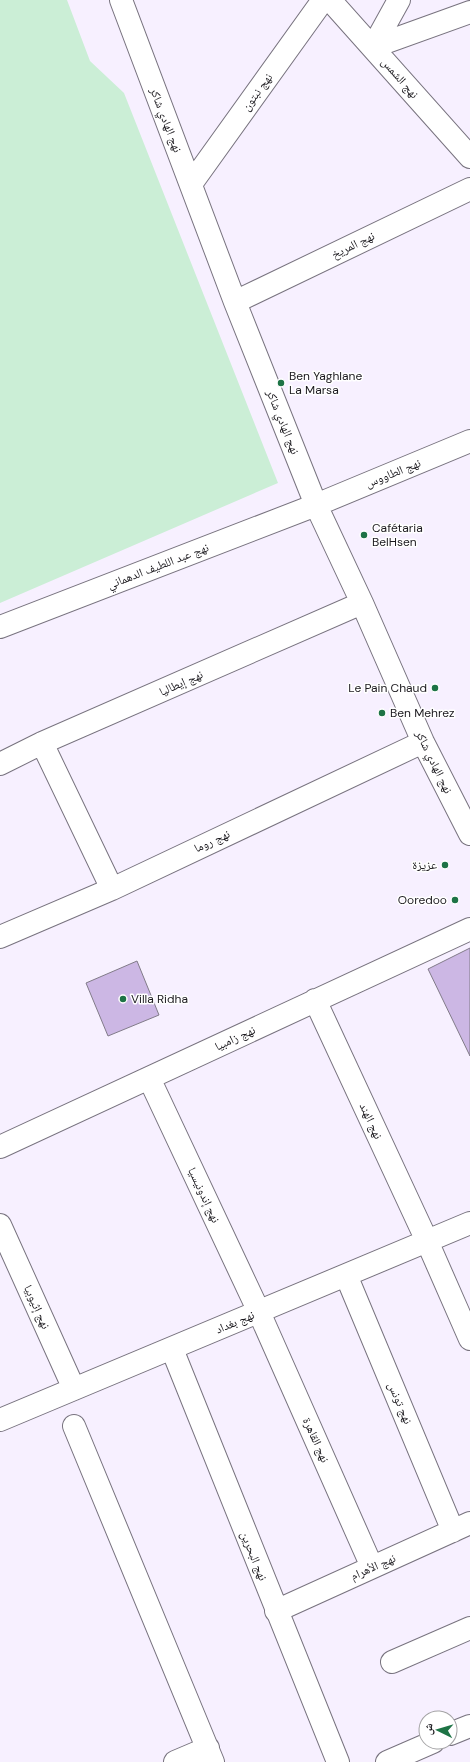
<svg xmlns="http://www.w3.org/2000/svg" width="470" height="1762" font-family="'DM Sans','Noto Naskh Arabic',sans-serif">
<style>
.green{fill:#cbeed6}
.building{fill:#ccb7e4;stroke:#817b88}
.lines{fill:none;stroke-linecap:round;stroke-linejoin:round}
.minor-casing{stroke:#78737f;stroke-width:24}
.minor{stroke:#fff;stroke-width:22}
.poi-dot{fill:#1d7345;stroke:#fff;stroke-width:1.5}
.labels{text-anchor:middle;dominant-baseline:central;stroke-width:3;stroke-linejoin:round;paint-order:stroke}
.street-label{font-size:12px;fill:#1b191e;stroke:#fff}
.poi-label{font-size:12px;fill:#1b191e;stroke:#fff;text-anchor:start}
</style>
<rect width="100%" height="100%" fill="#f7f0ff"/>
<path class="green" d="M 0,0 L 67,0 L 90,61 L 124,93 L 278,483 L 0,603 Z"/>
<path class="building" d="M 470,948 L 470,1056 L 428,969 Z
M 137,961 L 159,1015 L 108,1036 L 86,983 Z"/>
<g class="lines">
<defs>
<path id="minor" d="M 121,0 L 235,302 L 316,505 L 362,603 L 423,742 L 470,834
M 330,0 L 470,157
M 373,47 L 470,12
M 373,47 L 399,0
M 191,184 L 323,0
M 235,302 L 470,189
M 0,627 L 316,505 L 470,441
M 42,743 L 112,889
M 0,764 L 42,743 L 362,603
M 0,937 L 112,889 L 423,742
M 315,1000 L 427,1241 L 470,1339
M 149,1078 L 259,1312 L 372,1567
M 0,1147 L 470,929
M 0,1225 L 74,1389
M 346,1275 L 453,1531
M 172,1349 L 338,1762
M 0,1420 L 470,1223
M 74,1426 L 213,1762
M 276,1611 L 470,1523
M 392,1662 L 470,1628
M 450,1734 L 470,1726
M 175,1762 L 208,1748
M 387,1762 L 433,1742"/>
</defs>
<use href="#minor" class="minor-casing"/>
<use href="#minor" class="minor"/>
</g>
<g class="poi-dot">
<circle cx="281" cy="383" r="4"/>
<circle cx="364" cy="535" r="4"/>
<circle cx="435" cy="688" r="4"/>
<circle cx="382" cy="713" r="4"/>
<circle cx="445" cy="865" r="4"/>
<circle cx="455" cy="900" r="4"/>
<circle cx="123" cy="999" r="4"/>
</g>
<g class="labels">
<g class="street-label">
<text transform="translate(400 78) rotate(49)">نهج الشمس</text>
<text transform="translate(257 92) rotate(-54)">نهج نبتون</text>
<text transform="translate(166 120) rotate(69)">نهج الهادي شاكر</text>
<text transform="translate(353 245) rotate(-26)">نهج المريخ</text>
<text transform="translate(283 422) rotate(68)">نهج الهادي شاكر</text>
<text transform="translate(393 473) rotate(-22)">نهج الطاووس</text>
<text transform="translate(158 566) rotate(-21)">نهج عبد اللطيف الدهماني</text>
<text transform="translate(181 683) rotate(-24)">نهج إيطاليا</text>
<text transform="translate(434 762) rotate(64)">نهج الهادي شاكر</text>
<text transform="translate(212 841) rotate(-25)">نهج روما</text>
<text transform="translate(235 1038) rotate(-25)">نهج زامبيا</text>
<text transform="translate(371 1121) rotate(65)">نهج الهند</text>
<text transform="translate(204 1195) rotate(65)">نهج إندونيسيا</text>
<text transform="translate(37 1307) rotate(66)">نهج إثيوبيا</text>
<text transform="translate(235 1322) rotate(-23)">نهج بغداد</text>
<text transform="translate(400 1403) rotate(67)">نهج تونس</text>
<text transform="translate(316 1440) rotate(66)">نهج القاهرة</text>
<text transform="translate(254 1556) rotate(68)">نهج البحرين</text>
<text transform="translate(373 1567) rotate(-24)">نهج الأهرام</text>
</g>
<g class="poi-label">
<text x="289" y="376">Ben Yaghlane<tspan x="289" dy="14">La Marsa</tspan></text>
<text x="372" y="528">Cafétaria<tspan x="372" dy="14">BelHsen</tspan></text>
<text x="427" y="688" text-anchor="end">Le Pain Chaud</text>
<text x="390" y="713">Ben Mehrez</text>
<text x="437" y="865" text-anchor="end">عزيزة</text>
<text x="447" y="900" text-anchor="end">Ooredoo</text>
<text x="131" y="999">Villa Ridha</text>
</g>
</g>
<g transform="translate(438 1730) rotate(275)"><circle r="19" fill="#ffffff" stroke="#a4a3a5"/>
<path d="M0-3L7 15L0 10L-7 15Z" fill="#1d7345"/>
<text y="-6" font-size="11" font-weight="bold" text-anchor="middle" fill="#1b191e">ش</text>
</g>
</svg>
